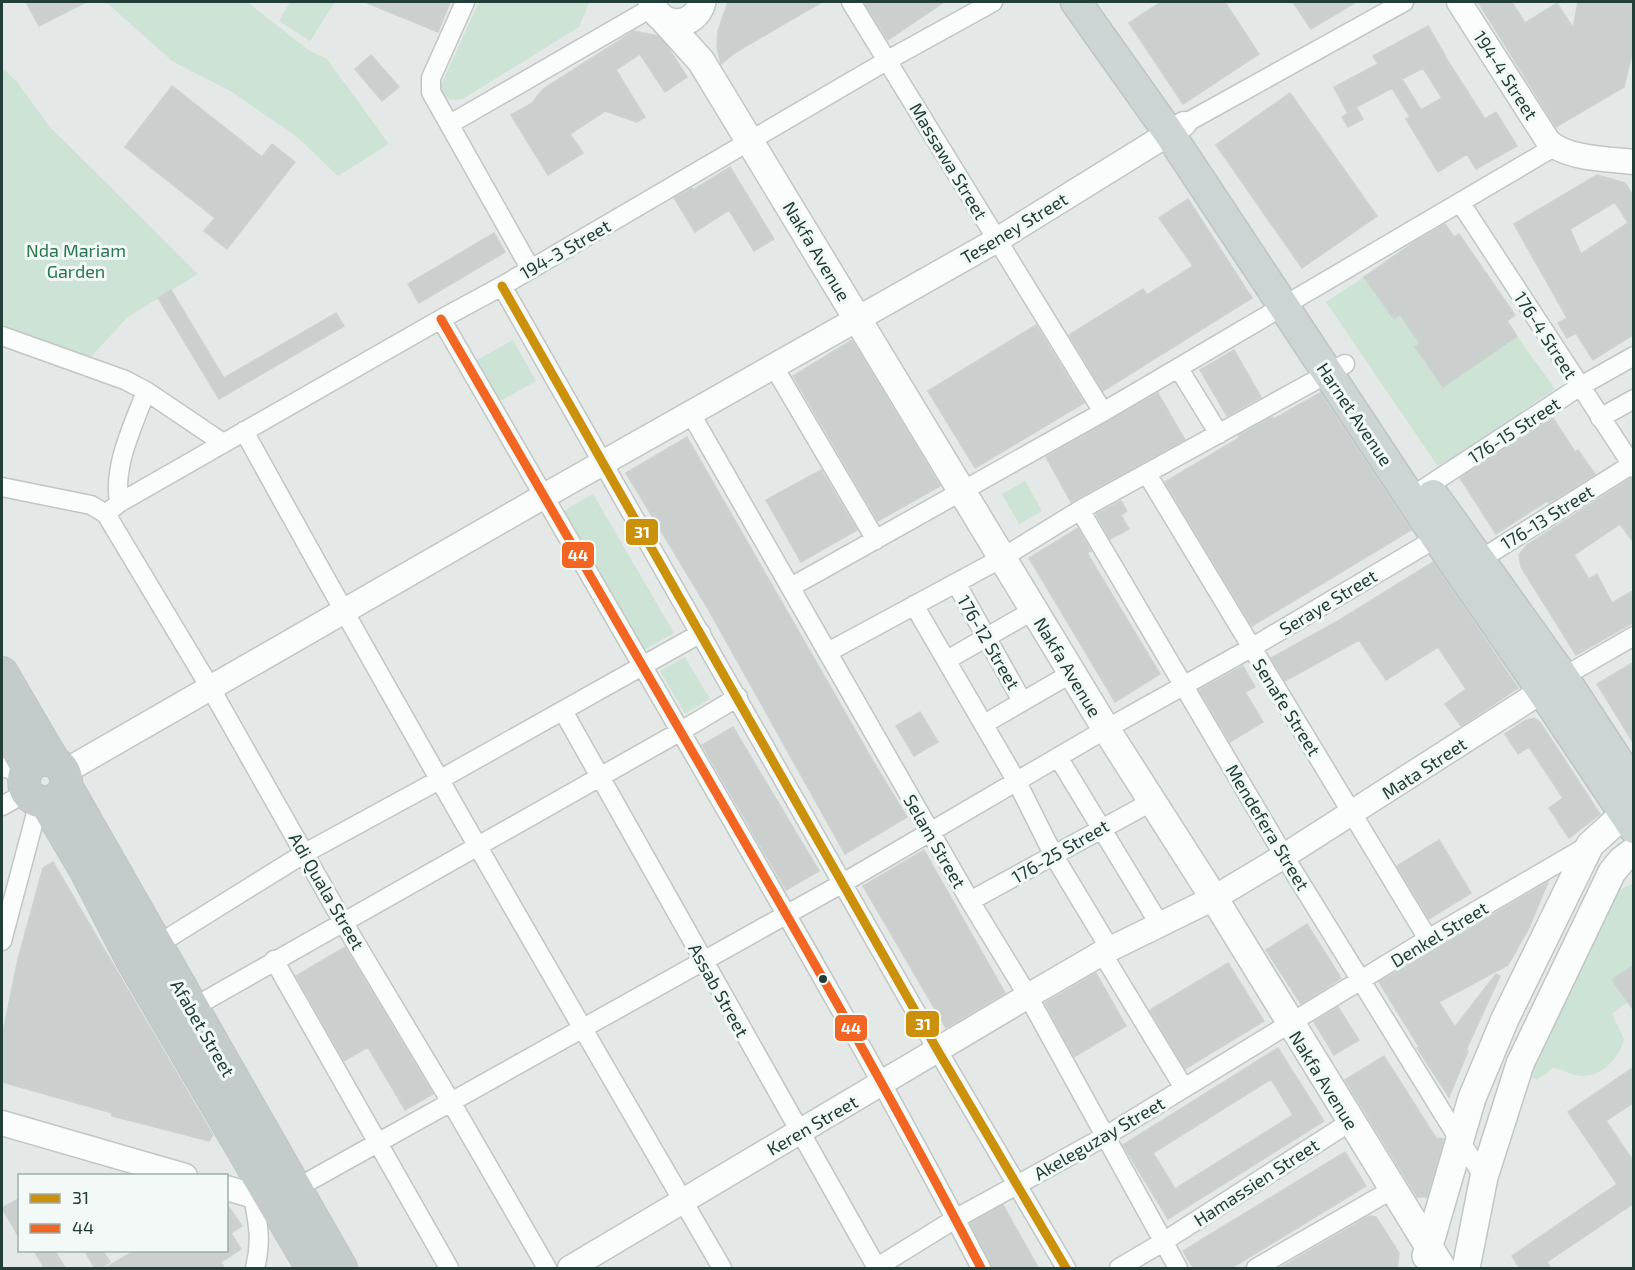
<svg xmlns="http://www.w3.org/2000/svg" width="1635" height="1270" font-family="'Exo 2',sans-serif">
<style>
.green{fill:#cce3d6}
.building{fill:#cbd0cf;stroke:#ccd2d1;stroke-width:1.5;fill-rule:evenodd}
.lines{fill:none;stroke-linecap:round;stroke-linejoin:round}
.minor-casing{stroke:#c1c6c5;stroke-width:21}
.tertiary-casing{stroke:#c1c6c5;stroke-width:27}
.secondary-casing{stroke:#bfc7c5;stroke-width:30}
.primary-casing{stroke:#bcc5c4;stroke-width:33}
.trunk-casing{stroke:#bcc5c4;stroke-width:34}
.minor{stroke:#fbfcfc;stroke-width:18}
.tertiary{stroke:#fbfcfc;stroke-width:24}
.secondary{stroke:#fbfcfc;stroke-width:27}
.primary{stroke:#cdd5d4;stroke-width:30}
.trunk{stroke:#c4cccb;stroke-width:32}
.bus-1-casing{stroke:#f2f9f6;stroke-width:14}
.bus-2-casing{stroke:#f2f9f6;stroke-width:14}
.bus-1{stroke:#cc910b;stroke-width:9}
.bus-2{stroke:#f26522;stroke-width:9}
.bus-dot{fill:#213e39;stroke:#f2f9f6;stroke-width:2}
.labels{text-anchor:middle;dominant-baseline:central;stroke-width:6;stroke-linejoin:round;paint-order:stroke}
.street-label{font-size:18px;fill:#213e39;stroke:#f2f9f6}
.park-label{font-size:18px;fill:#2a764f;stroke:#f2f9f6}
.line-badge{stroke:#f2f9f6;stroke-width:2}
.badge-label{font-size:16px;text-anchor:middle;font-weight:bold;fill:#fff}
</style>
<rect width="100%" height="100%" fill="#e4e9e8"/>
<path class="green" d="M 106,2 L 247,2 L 310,51 L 327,59 L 389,144 L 338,176 L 297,137 L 232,92 L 172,61 Z
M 290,2 L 335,2 L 310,41 L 279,21 Z
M 479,2 L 586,2 L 589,3 L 579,27 L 463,99 L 455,100 L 447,99 L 441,91 L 441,85 Z
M 2,67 L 17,82 L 50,127 L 198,274 L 128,317 L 88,360 L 2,328 Z
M 1364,277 L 1394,319 L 1400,315 L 1420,343 L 1415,347 L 1443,387 L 1517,336 L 1555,389 L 1439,468 L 1326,302 Z
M 513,340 L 536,381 L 498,402 L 475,361 Z
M 1025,481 L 1042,511 L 1019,524 L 1002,494 Z
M 593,494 L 674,633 L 644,650 L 563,511 Z
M 685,657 L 710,699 L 685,714 L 660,671 Z
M 1633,883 L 1633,965 L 1612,980 L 1628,1002 L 1612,1014 L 1624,1039 C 1620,1056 1604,1075 1585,1076 C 1573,1077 1564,1069 1553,1068 L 1537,1080 L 1525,1074 L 1614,893 Z"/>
<path class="building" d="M 26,2 L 86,2 L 39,26 Z
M 365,2 L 450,2 L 438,32 Z
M 728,2 L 822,2 L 736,52 L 721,64 L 717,47 L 718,31 Z
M 864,2 L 944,2 L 888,40 Z
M 1161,2 L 1225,2 L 1259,54 L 1183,104 L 1129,23 Z
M 1293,2 L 1356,2 L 1311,29 Z
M 1478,2 L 1512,2 L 1525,23 L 1557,3 L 1573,28 L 1578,2 L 1634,2 L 1634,45 L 1624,87 L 1556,127 Z
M 1428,26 L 1445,55 L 1444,55 L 1485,119 L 1496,112 L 1517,146 L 1476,169 L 1467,154 L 1438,172 L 1406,119 L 1410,117 L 1392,88 L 1347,112 L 1334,87 L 1378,64 L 1373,56 ZM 1423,68 L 1442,98 L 1421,110 L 1402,79 Z
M 634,31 L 658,36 L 667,46 L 687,77 L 665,92 L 640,54 L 616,70 L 645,117 L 637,122 L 605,111 L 570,134 L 583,153 L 548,175 L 511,115 L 532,103 L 543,89 Z
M 371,55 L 399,87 L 382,101 L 355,69 Z
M 172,86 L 262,157 L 272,144 L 295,162 L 227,249 L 204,231 L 215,218 L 125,147 Z
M 1290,93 L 1377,216 L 1302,268 L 1216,145 Z
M 1357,108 L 1363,119 L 1348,127 L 1342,117 Z
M 730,167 L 774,239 L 754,251 L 729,210 L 695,232 L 674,198 L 692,188 L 693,190 Z
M 1597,175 L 1625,183 L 1634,197 L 1634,334 L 1593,360 L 1576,333 L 1567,338 L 1558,323 L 1567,318 L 1514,224 ZM 1615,202 L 1628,223 L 1581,254 L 1570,229 Z
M 1188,199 L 1252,298 L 1103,391 L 1069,335 L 1143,289 L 1147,295 L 1193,266 L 1159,218 Z
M 1445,224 L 1454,237 L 1459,234 L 1515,315 L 1507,321 L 1517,336 L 1443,387 L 1415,347 L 1420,343 L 1400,315 L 1394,319 L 1364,277 L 1413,243 Z
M 494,233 L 505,252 L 419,303 L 408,284 Z
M 171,290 L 224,378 L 336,313 L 344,326 L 219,399 L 158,298 Z
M 1036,325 L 1084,403 L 975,468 L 928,391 Z
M 852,340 L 940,486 L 878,521 L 793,376 Z
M 1234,350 L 1261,397 L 1227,416 L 1200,370 Z
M 1158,393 L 1185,440 L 1071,502 L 1046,457 Z
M 1320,393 L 1411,530 L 1252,626 L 1165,482 L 1239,438 L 1238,436 L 1272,417 L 1274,419 Z
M 1553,418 L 1575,452 L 1578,450 L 1595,474 L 1549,503 L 1547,501 L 1496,534 L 1460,478 Z
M 687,437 L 877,768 L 907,817 L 845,854 L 707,607 L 626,473 Z
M 821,470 L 857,530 L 801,562 L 766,500 Z
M 1631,478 L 1634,479 L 1634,543 L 1620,524 L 1574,555 L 1589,579 L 1597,574 L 1612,603 L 1634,590 L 1634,622 L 1576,655 L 1521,567 L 1519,555 L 1527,545 Z
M 1121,501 L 1127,511 L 1121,515 L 1129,529 L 1110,539 L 1096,514 Z
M 1078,528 L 1091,551 L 1087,553 L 1160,674 L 1115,702 L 1029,558 Z
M 1433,562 L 1518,688 L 1461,726 L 1445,704 L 1466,689 L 1438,647 L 1386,680 L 1359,640 L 1285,681 L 1271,658 L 1338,621 Z
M 1634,662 L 1634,744 L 1597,684 Z
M 1243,666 L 1255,687 L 1245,692 L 1263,722 L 1230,742 L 1199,690 Z
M 920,712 L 938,742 L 914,756 L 896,726 Z
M 1534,718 L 1540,722 L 1600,814 L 1569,838 L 1549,808 L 1563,798 L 1529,747 L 1518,754 L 1505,734 L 1526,720 Z
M 733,727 L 819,871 L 786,890 L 702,745 Z
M 1439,840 L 1471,893 L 1429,919 L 1397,866 Z
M 924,850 L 1005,993 L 946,1028 L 863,886 Z
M 53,862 L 213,1135 L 209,1141 L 112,1116 L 112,1113 L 2,1082 L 2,1037 L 18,959 L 43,868 Z
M 1548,882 L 1529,928 L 1508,965 L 1439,1002 L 1455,1027 L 1496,974 L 1500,976 L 1466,1050 L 1468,1051 L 1449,1097 L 1417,1048 L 1419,1047 L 1379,982 Z
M 1307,924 L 1341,978 L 1301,1004 L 1266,950 Z
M 345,947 L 433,1094 L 405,1110 L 368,1047 L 344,1061 L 296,976 Z
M 1228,963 L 1264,1021 L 1185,1069 L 1150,1010 Z
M 1634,965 L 1634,1011 L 1612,980 Z
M 1096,973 L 1126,1026 L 1074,1057 L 1045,1003 Z
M 1338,1007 L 1359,1040 L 1334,1055 L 1314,1022 Z
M 1278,1048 L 1324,1121 L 1168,1219 L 1123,1145 ZM 1271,1079 L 1293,1115 L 1175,1189 L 1153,1153 Z
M 1384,1056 L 1436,1138 L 1444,1139 L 1427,1197 L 1417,1197 L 1345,1080 Z
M 1634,1067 L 1634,1102 L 1606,1121 L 1634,1162 L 1634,1203 L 1547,1262 L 1552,1269 L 1520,1269 L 1512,1256 L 1617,1184 L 1568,1112 Z
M 1345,1152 L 1366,1186 L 1230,1269 L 1194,1269 L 1183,1251 Z
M 20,1198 L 20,1239 L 2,1208 Z
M 226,1203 L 242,1226 L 231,1233 L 241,1249 L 221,1262 L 225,1269 L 103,1269 L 134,1251 L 226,1251 Z
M 1003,1205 L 1039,1269 L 992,1269 L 970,1223 Z
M 1369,1216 L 1376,1217 L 1399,1253 L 1398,1265 L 1393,1269 L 1278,1269 Z
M 34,1251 L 55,1251 L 66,1269 L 45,1269 Z
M 85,1251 L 103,1251 L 110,1262 L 100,1269 L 95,1269 Z"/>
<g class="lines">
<defs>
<path id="minor" d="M 465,2 L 431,78 L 431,92 L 530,268
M 851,2 L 1103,412
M 450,124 L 653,7
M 1184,124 L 1404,2
M 1460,202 L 1634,468
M 502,286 L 938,1051 L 1066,1268
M 441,319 C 509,434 575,550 642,665 C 758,865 875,1064 981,1268
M 2,336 L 125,380 L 146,391 L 223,443
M 774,367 L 876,540
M 1179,369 L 1219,434
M 691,414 L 970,901 L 1028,996 L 1178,1268
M 1600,418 L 1634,399
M 244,431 C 399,713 560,990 722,1268
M 1147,474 L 1428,939
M 2,487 L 91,505 L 106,514 L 211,689 L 343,922 L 451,1102 L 547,1268
M 1417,493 L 1579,387 L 1634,356
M 119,503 C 113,464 133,427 146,391
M 1080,510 L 1284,856 L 1460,1141 L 1484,1177
M 106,514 L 119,503 L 441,319 L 502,286 L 888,60 L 993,2
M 1473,564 L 1634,463
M 956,583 L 1022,701
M 791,587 L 1103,412 L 1554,147
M 914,605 L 1017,782 L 1054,856 L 1110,949
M 828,652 L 1002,558 L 1080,510 L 1345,364
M 947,660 L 1034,610
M 1563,677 L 1634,636
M 563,711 L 877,1268
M 984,724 L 1072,673
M 1058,757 L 1160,925
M 2,767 L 25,774
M 2,806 L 27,792
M 970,901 L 1151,802
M 2,941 L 39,802
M 149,950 L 305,853 L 439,780 L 701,633
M 1102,953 L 1184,1088
M 274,960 L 449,1268
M 187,1011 L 681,731 L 738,697
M 295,1189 L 843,883 L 1106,729 L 1251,648 L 1445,533
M 253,1196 C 258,1223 262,1241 255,1268
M 876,1268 L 955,1219 L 1104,1137 L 1428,939 L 1589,845
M 1119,1268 L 1163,1242 L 1350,1122
M 1256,1268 L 1393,1189"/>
<path id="tertiary" d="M 1459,2 L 1548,141 C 1566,159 1609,159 1634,162
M 64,772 L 546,495 L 997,240 L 1184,124
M 2,1123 L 185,1176
M 226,1188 L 273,1201 L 281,1197
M 570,1268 L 1028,996 L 1102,953 L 1214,898 L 1284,856 L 1556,682"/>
<path id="secondary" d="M 652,2 C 659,30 695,29 702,2
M 664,20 L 701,61 L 1106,729 L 1214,898 L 1442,1268
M 1426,1256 L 1472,1098 L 1505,1019 L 1590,845 L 1634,805
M 1466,1268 L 1484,1177 L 1520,1064 L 1612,872 L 1622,860 L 1634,851"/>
<path id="primary" d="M 1076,2 L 1169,133 L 1437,538 L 1543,692 L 1634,828
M 1433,495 L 1563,677 L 1634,786"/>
<path id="trunk" d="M 2,673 L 54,762
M 2,721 L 28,769
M24 781a21 21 0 1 1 42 0a21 21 0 1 1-42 0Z
M 66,786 L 341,1268
M 46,803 L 85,869 L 132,960 L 312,1268"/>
</defs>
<use href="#minor" class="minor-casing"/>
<use href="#tertiary" class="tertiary-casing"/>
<use href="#secondary" class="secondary-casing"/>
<use href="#primary" class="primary-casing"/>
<use href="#trunk" class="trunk-casing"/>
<use href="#minor" class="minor"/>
<use href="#tertiary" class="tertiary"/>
<use href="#secondary" class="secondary"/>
<use href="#primary" class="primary"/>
<use href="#trunk" class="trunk"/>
<defs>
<path id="bus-1" d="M 502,286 L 938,1051 L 1066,1268"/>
<path id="bus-2" d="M 441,319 C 509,434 575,550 642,665 C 758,865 875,1064 981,1268"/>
</defs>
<use href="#bus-1" class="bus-1-casing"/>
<use href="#bus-2" class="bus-2-casing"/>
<use href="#bus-1" class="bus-1"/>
<use href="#bus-2" class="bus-2"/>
</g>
<circle class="bus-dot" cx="823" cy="979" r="5"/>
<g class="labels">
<g class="street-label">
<text transform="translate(1506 75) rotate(57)">194-4 Street</text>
<text transform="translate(949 161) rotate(59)">Massawa Street</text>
<text transform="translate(1014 228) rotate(-31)">Teseney Street</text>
<text transform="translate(565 249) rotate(-30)">194-3 Street</text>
<text transform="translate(817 251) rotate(59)">Nakfa Avenue</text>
<text transform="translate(1546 335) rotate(57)">176-4 Street</text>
<text transform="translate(1355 414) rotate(56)">Harnet Avenue</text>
<text transform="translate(1514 430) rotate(-33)">176-15 Street</text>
<text transform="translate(1547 517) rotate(-32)">176-13 Street</text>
<text transform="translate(1328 602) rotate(-31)">Seraye Street</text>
<text transform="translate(989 642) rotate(60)">176-12 Street</text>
<text transform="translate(1068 667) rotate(59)">Nakfa Avenue</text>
<text transform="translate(1287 707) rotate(58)">Senafe Street</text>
<text transform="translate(1424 768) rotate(-33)">Mata Street</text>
<text transform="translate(1268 827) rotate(59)">Mendefera Street</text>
<text transform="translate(935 841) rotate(60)">Selam Street</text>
<text transform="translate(1060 851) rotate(-30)">176-25 Street</text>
<text transform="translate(327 891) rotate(60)">Adi Quala Street</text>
<text transform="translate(1439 934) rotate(-31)">Denkel Street</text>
<text transform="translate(719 990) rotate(61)">Assab Street</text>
<text transform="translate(203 1028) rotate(60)">Afabet Street</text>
<text transform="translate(1324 1080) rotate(58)">Nakfa Avenue</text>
<text transform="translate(812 1125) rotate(-30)">Keren Street</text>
<text transform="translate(1099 1138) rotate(-30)">Akeleguzay Street</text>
<text transform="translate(1256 1182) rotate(-33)">Hamassien Street</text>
</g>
<g class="park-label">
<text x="76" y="250">Nda Mariam<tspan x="76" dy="21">Garden</tspan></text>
</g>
</g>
<g class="line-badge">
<rect x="625" y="518" width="34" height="28" rx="6" fill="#cc910b"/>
<rect x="561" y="541" width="34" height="28" rx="6" fill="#f26522"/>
<rect x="905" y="1010" width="35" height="28" rx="6" fill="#cc910b"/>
<rect x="834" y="1014" width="34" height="28" rx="6" fill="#f26522"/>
</g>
<g class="badge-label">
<text x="642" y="538">31</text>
<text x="578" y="561">44</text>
<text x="923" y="1030">31</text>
<text x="851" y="1034">44</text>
</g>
<rect width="1635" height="1270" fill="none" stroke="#213e39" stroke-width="6"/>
<rect x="18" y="1174" width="210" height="78" fill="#f2f9f6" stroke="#9eaeaa" stroke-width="1.5"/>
<rect x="30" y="1194" width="30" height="9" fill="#cc910b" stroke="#9eaeaa" stroke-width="1.5"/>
<text x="72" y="1204" font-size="18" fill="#213e39">31</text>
<rect x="30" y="1224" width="30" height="9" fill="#f26522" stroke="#9eaeaa" stroke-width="1.5"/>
<text x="72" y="1234" font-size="18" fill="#213e39">44</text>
</svg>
